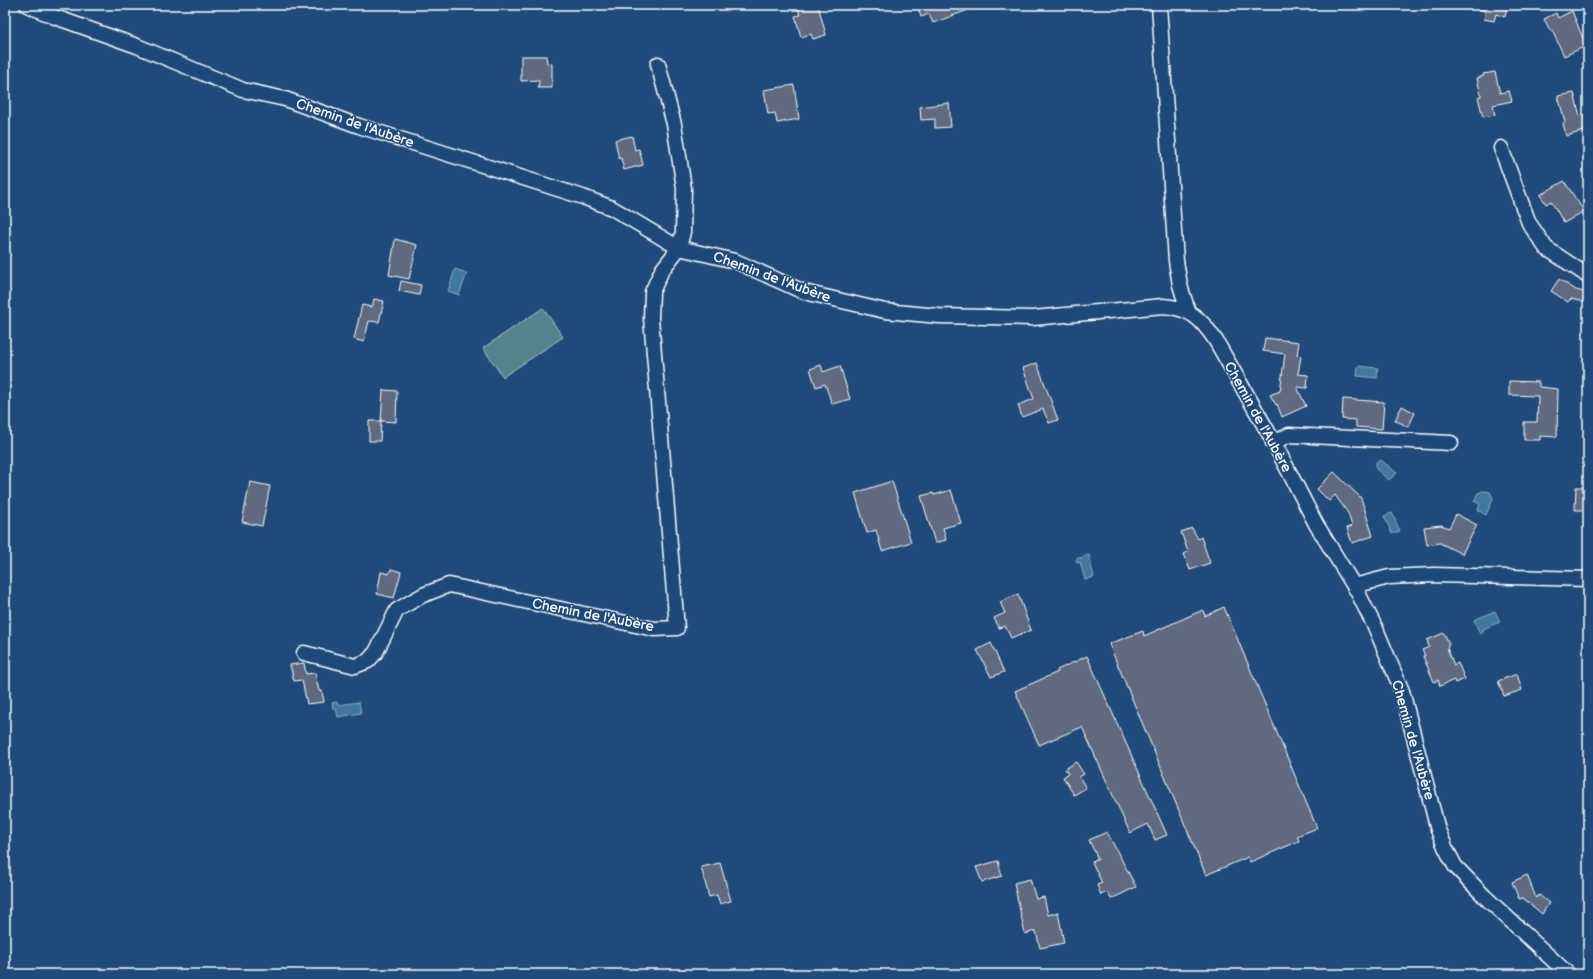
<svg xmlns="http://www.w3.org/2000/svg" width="1593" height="979" font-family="'Balsamiq Sans',sans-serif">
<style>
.green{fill:#56828b;stroke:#aac0c5}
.water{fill:#42779f;stroke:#8eadc5}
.building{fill:#5f6a80;stroke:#fff}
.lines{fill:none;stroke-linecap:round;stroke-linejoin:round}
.minor-casing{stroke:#fff;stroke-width:17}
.minor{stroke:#1f4a7a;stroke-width:14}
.labels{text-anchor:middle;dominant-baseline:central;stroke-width:3;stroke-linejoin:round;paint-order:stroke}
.street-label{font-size:14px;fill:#fff;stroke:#1f4a7a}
</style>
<rect width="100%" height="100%" fill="#1f4a7a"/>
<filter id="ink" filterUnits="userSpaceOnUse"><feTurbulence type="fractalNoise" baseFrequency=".025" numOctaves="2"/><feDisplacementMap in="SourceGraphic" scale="8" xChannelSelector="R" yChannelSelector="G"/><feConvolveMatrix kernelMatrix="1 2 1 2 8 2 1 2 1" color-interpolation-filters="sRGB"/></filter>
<g filter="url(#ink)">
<path class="green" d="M 543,308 L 563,337 L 503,377 L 483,348 Z"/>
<path class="water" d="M 455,269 L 467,273 L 459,295 L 448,291 Z
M 1358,366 L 1378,368 L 1377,378 L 1357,376 Z
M 1381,460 L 1397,473 L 1389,480 L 1376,469 L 1376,462 Z
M 1483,491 L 1490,492 L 1493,498 L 1486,515 L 1478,510 L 1480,504 L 1474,501 L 1478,493 Z
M 1392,513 L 1400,531 L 1392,534 L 1384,516 Z
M 1089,555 L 1094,577 L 1085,580 L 1080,562 L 1077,563 L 1076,559 Z
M 1495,611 L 1500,622 L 1483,629 L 1484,632 L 1480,634 L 1474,620 Z
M 337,702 L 338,705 L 359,702 L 361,713 L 338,717 L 336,708 L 333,708 L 332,703 Z"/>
<path class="building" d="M 797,5 L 818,5 L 826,35 L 813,39 L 811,34 L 801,37 L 795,16 L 800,15 Z
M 917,5 L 979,5 L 979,6 L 933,23 L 929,14 L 921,17 Z
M 1474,5 L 1507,5 L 1505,17 L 1496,14 L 1494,21 L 1484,19 L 1486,11 L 1473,8 Z
M 1572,11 L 1586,46 L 1564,56 L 1552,30 L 1550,30 L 1544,19 L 1556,13 L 1558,18 Z
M 521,56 L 546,56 L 547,63 L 552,64 L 552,88 L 538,88 L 539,80 L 521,81 Z
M 1495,72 L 1500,93 L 1509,91 L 1512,101 L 1493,105 L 1495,115 L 1483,117 L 1478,97 L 1481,96 L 1477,78 L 1484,76 L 1483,74 Z
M 794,85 L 799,119 L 777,123 L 775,113 L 768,114 L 764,90 Z
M 1574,93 L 1580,116 L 1588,114 L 1588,130 L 1566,136 L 1563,123 L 1565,122 L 1558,96 Z
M 949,103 L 951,127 L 935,128 L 935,119 L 921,120 L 920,107 Z
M 632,136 L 635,150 L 639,149 L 643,165 L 624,170 L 621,158 L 619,159 L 615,140 Z
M 1564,181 L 1584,211 L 1564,223 L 1551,201 L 1546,204 L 1540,195 Z
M 395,239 L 417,245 L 409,279 L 389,275 Z
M 1559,279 L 1576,290 L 1588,293 L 1588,303 L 1571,299 L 1568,302 L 1551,291 Z
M 401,281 L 421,285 L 419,295 L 399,291 Z
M 374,299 L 384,301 L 379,322 L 369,321 L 364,342 L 354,339 L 362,305 L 372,307 Z
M 1265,338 L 1299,342 L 1297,355 L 1301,356 L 1298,374 L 1308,375 L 1307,388 L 1297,387 L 1306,406 L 1282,417 L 1277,404 L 1276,405 L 1270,395 L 1280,391 L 1285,354 L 1263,351 Z
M 1037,363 L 1058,420 L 1049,423 L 1043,409 L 1022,417 L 1018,405 L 1034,399 L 1023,368 Z
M 821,365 L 823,372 L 840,366 L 850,399 L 832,404 L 825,384 L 816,387 L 810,369 Z
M 1509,381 L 1539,382 L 1539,387 L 1558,389 L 1557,437 L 1540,436 L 1540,440 L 1524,440 L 1524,422 L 1537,422 L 1538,396 L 1509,395 Z
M 383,390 L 397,391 L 396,422 L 381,421 Z
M 1343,399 L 1384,402 L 1382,429 L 1356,427 L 1356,420 L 1342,419 Z
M 1402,406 L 1415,413 L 1408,427 L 1395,420 Z
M 369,421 L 381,421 L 380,441 L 369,441 Z
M 1334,472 L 1361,498 L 1373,536 L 1352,543 L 1347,528 L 1352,526 L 1348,513 L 1335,495 L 1329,501 L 1317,489 Z
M 892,481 L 911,542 L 882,551 L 876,530 L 867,533 L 855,493 Z
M 250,482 L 270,486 L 262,526 L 242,522 Z
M 1576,487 L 1588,487 L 1588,510 L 1575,510 Z
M 951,490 L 961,523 L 943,528 L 946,540 L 935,543 L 921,496 L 933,493 L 934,495 Z
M 1456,514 L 1477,525 L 1462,554 L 1440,543 L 1427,545 L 1424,527 L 1441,525 L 1449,528 Z
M 1192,528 L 1198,539 L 1201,537 L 1210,563 L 1190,570 L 1184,554 L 1188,552 L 1181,532 Z
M 391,569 L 401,572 L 394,598 L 377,594 L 381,572 L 389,574 Z
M 1018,594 L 1031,630 L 1011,638 L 1005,626 L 999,628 L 994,618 L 1005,613 L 1000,602 Z
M 1224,607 L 1317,828 L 1297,836 L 1299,841 L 1250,862 L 1248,857 L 1206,875 L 1109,644 L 1143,631 L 1144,636 L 1203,610 L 1205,616 Z
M 1444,633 L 1449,644 L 1447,648 L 1454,665 L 1458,663 L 1465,679 L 1455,683 L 1454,680 L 1440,686 L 1438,680 L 1434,682 L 1423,656 L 1425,656 L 1422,650 L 1429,647 L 1427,640 Z
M 991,643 L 1004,672 L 991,677 L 977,650 Z
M 1087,656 L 1167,835 L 1155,840 L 1148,824 L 1130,833 L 1082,727 L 1039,745 L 1015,691 L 1058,672 L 1057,670 Z
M 304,663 L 306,674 L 315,673 L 319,691 L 322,691 L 324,702 L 307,704 L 302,680 L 294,681 L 290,665 Z
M 1517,674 L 1522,690 L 1504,696 L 1498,681 Z
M 1076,762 L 1084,774 L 1079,777 L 1086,788 L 1074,795 L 1063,777 L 1068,774 L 1065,769 Z
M 1107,832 L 1136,887 L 1111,899 L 1107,892 L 1101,895 L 1097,885 L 1102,883 L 1092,862 L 1098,859 L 1089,840 Z
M 998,861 L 1002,876 L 982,882 L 976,867 Z
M 720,863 L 731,901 L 720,904 L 717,895 L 709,897 L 701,867 Z
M 1527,875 L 1536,898 L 1539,895 L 1549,903 L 1542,914 L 1523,898 L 1519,899 L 1512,882 Z
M 1030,879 L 1036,899 L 1044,897 L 1048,915 L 1058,912 L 1064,943 L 1040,948 L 1036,931 L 1025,934 L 1014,883 Z"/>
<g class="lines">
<defs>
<path id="minor" d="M 27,5 L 55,17 L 137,46 L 243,90 L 285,99 L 359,126 L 583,197 L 612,208 L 679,248 L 735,261 L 804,292 L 885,311 L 939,316 L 1033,318 L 1163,306 C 1190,308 1201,318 1216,341 L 1271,437 L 1316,524 L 1357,591 L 1376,629 L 1402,691 L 1438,830 L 1446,849 L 1455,866 L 1485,897 L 1568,974
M 1159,5 L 1176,261 L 1180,285 L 1188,311
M 1501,148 L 1529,223 L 1546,248 L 1588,276
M 1273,443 L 1289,435 L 1451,443
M 1354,586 L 1389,577 L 1434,575 L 1588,579
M 304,653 L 355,666 L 368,661 L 376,652 L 397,610 L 423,595 L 449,585 L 654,629 L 677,628 L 651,318 L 652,292 L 662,270 L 679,248 L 683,232 L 684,188 L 674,124 L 658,64"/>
</defs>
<use href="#minor" class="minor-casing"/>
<use href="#minor" class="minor"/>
</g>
</g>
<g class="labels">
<g class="street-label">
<text transform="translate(355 123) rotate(19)">Chemin de l'Aubère</text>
<text transform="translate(772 277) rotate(20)">Chemin de l'Aubère</text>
<text transform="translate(1258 417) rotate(61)">Chemin de l'Aubère</text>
<text transform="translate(593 615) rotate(11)">Chemin de l'Aubère</text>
<text transform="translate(1413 740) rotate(74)">Chemin de l'Aubère</text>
</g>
</g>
<rect width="1593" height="979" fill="none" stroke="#1f4a7a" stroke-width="20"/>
<rect x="10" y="10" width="1573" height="959" fill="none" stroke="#fff" stroke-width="1.5" filter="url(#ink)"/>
</svg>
